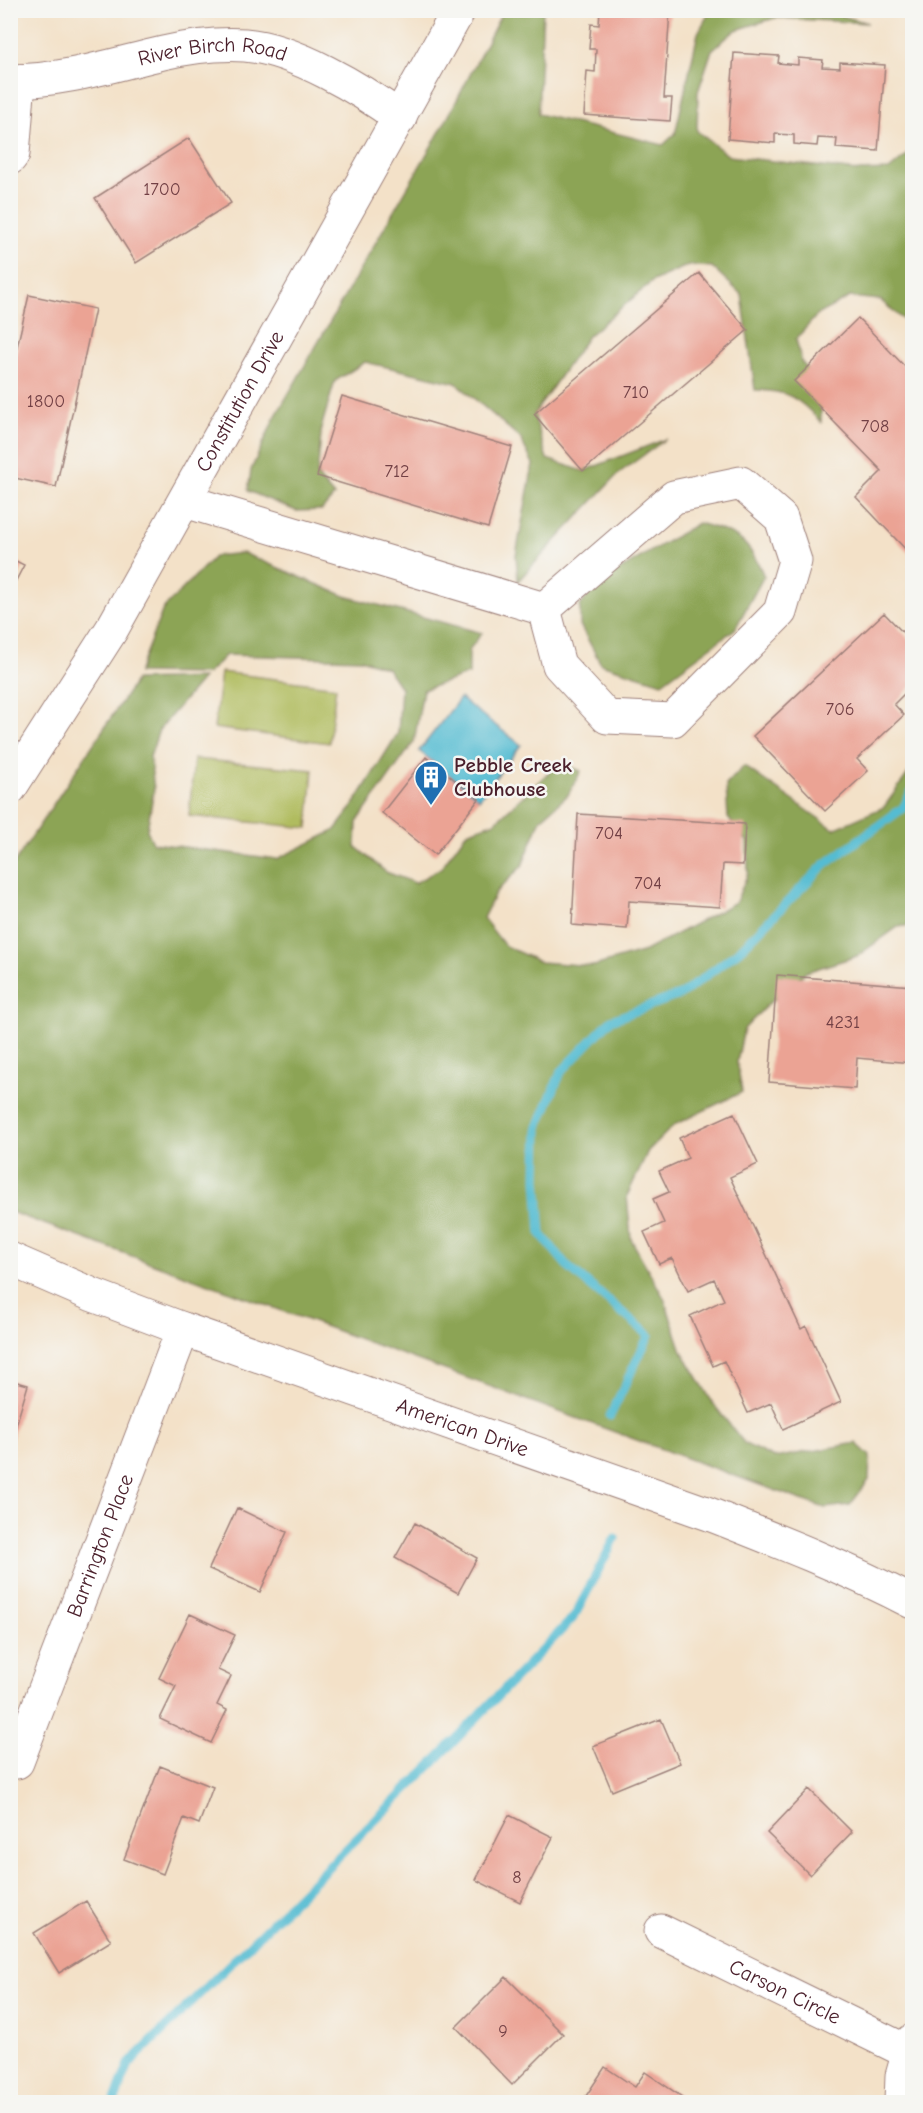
<svg xmlns="http://www.w3.org/2000/svg" width="923" height="2113" font-family="'Comic Neue',sans-serif">
<style>
.green{fill:#b0bc5e;stroke:#7d6e44;stroke-width:1.5}
.forest{fill:#8ca455;stroke:#6b6240;stroke-width:1.5}
.water{fill:#54bcd2;stroke:#4f6e7e;stroke-width:1.5}
.lines{fill:none;stroke-linecap:round;stroke-linejoin:round}
.stream{stroke:#54bcd2;stroke-width:9}
.building{fill:#eba394}
.minor-casing{stroke:#9e807a;stroke-width:35}
.minor{stroke:#fff;stroke-width:33}
.labels{text-anchor:middle;dominant-baseline:central;stroke-width:5;stroke-linejoin:round;paint-order:stroke}
.number-label{font-size:18px;fill:#724045}
.street-label{font-size:21px;fill:#4a1f2b;stroke:#f6f6f2}
.poi-label{font-size:21px;font-weight:bold;fill:#4a1f2b;stroke:#f6f6f2;text-anchor:start}
</style>
<rect width="100%" height="100%" fill="#f6f6f2"/>
<filter id="ink" filterUnits="userSpaceOnUse"><feTurbulence type="fractalNoise" baseFrequency=".0167" numOctaves="2"/><feDisplacementMap in="SourceGraphic" scale="12" xChannelSelector="R" yChannelSelector="G"/><feConvolveMatrix kernelMatrix="1 2 1 2 8 2 1 2 1" color-interpolation-filters="sRGB"/></filter>
<filter id="wash" filterUnits="userSpaceOnUse"><feTurbulence type="fractalNoise" baseFrequency=".008" numOctaves="4" result="noise"/><feDisplacementMap in="SourceGraphic" scale="24" xChannelSelector="R" yChannelSelector="G"/><feGaussianBlur stdDeviation="1.35" result="paint"/><feColorMatrix in="noise" values="0 0 0 0 0 0 0 0 0 0 0 0 0 0 0 0 0 1.4 0 .05"/><feComposite in="paint" operator="in"/></filter>
<g filter="url(#wash)">
<rect width="100%" height="100%" fill="#f3e1c8"/>
<path class="green" d="M 221,672 L 336,687 L 329,743 L 214,728 Z
M 194,759 L 313,770 L 308,828 L 189,816 Z"/>
<path class="forest" d="M 503,11 L 543,11 L 538,114 L 663,145 L 675,134 L 698,33 L 710,11 L 824,11 L 868,23 L 775,18 L 736,30 L 712,50 L 698,92 L 697,131 L 729,156 L 858,171 L 889,170 L 911,152 L 912,327 L 880,300 L 850,297 L 818,314 L 796,339 L 802,363 L 821,383 L 821,422 C 797,398 791,391 755,390 L 742,295 L 712,267 L 689,265 L 653,281 L 588,336 L 534,414 L 547,459 L 583,471 L 666,439 L 619,473 L 518,581 L 516,555 L 533,464 L 520,438 L 456,383 L 365,362 L 335,381 L 322,425 L 317,476 L 334,496 L 322,510 L 296,511 L 248,491 L 251,470 L 274,419 L 448,117 Z
M 698,523 C 738,534 747,538 764,576 L 735,629 L 662,683 L 601,664 L 580,625 L 580,606 L 599,582 Z
M 243,553 L 345,596 L 482,633 L 469,650 L 469,674 L 423,690 L 414,742 L 357,822 L 356,847 L 386,872 L 415,883 L 441,868 L 467,832 L 495,822 L 560,762 L 581,771 L 568,795 L 541,819 L 522,866 L 496,892 L 483,918 L 505,946 L 540,962 L 594,966 L 645,951 L 736,902 L 748,873 L 747,841 L 728,818 L 726,785 L 744,766 L 834,829 L 884,807 L 912,768 L 912,925 L 898,927 L 857,956 L 806,972 L 766,1006 L 744,1029 L 737,1062 L 742,1092 L 674,1125 L 648,1151 L 627,1196 L 631,1239 L 664,1298 L 682,1351 L 714,1405 L 745,1444 L 774,1458 L 856,1443 L 870,1456 L 869,1480 L 850,1505 L 825,1508 L 793,1497 L 11,1212 L 11,868 L 136,680 L 203,678 L 159,730 L 150,757 L 154,789 L 147,830 L 153,843 L 277,859 L 334,831 L 351,809 L 398,733 L 401,688 L 387,668 L 361,659 L 226,655 L 207,674 L 138,673 L 163,609 L 215,556 Z"/>
<path class="water" d="M 460,698 L 521,745 L 479,799 L 419,751 Z"/>
<g class="lines">
<path class="stream" d="M 610,1416 L 649,1335 L 568,1267 L 541,1234 L 537,1179 L 538,1127 L 561,1072 L 611,1020 L 682,994 L 740,950 L 824,865 L 903,808 L 912,791
M 114,2102 L 129,2064 L 434,1762 L 574,1617 L 615,1538"/>
</g>
<g id="blocks">
<path class="building" d="M 600,10 L 670,10 L 664,98 L 672,98 L 670,121 L 584,115 L 587,71 L 595,72 L 596,49 L 589,49 L 591,24 L 599,25 Z
M 734,53 L 779,56 L 778,63 L 798,65 L 798,58 L 823,60 L 822,67 L 840,68 L 840,62 L 885,65 L 878,151 L 836,148 L 837,139 L 818,138 L 817,146 L 794,144 L 794,135 L 775,134 L 775,143 L 728,139 Z
M 189,138 L 231,203 L 136,263 L 95,198 Z
M 699,273 L 748,330 L 583,471 L 534,414 Z
M 29,295 L 95,309 L 56,487 L 10,477 L 10,377 Z
M 858,318 L 912,374 L 912,556 L 856,497 L 882,471 L 794,381 Z
M 342,396 L 512,447 L 488,528 L 317,476 Z
M 10,558 L 24,565 L 10,592 Z
M 884,613 L 912,642 L 912,686 L 894,704 L 904,715 L 857,759 L 868,771 L 825,811 L 753,736 Z
M 426,757 L 479,799 L 435,855 L 382,813 Z
M 578,814 L 745,824 L 743,865 L 723,864 L 720,907 L 629,901 L 627,929 L 572,925 Z
M 777,975 L 912,986 L 912,1063 L 857,1058 L 855,1089 L 769,1082 Z
M 734,1113 L 758,1164 L 730,1177 L 801,1329 L 806,1326 L 841,1402 L 783,1429 L 771,1403 L 748,1413 L 724,1361 L 713,1366 L 690,1316 L 724,1300 L 714,1279 L 688,1291 L 672,1258 L 659,1264 L 644,1232 L 664,1223 L 653,1199 L 669,1192 L 659,1171 L 688,1158 L 679,1138 Z
M 10,1380 L 28,1385 L 11,1442 L 10,1442 Z
M 237,1508 L 287,1532 L 260,1592 L 209,1569 Z
M 415,1523 L 477,1558 L 458,1593 L 395,1558 Z
M 190,1614 L 235,1635 L 218,1670 L 231,1676 L 217,1705 L 227,1710 L 211,1743 L 160,1719 L 176,1686 L 159,1678 Z
M 661,1719 L 680,1763 L 612,1791 L 593,1746 Z
M 160,1766 L 213,1787 L 199,1824 L 184,1818 L 163,1874 L 124,1859 Z
M 809,1789 L 852,1832 L 810,1875 L 767,1833 Z
M 509,1815 L 553,1837 L 520,1902 L 476,1880 Z
M 86,1901 L 111,1941 L 59,1973 L 34,1933 Z
M 506,1977 L 563,2034 L 512,2085 L 456,2027 Z
M 605,2067 L 635,2087 L 645,2072 L 682,2097 L 678,2102 L 582,2102 Z"/>
</g>
</g>
<g filter="url(#ink)">
<use href="#blocks" fill-opacity="0" stroke="#9e807a" stroke-width="1.5"/>
<g class="lines">
<defs>
<g id="minor">
<path id="s1" d="M 10,81 C 64,81 112,65 163,53 C 189,47 218,43 245,45 C 294,49 361,89 400,118"/>
<path d="M 10,158 L 13,154 L 19,81"/>
<path d="M 185,501 L 544,609 L 674,497 L 741,483 L 781,518 L 795,561 L 780,612 L 673,720 L 607,717 L 559,665 L 544,609"/>
<path id="s2" d="M 10,788 L 112,629 L 459,10"/>
<path id="s3" d="M 10,1259 L 93,1295 L 183,1329 L 709,1514 C 778,1541 847,1568 912,1602"/>
<path id="s4" d="M 17,1762 L 183,1329"/>
<path id="s5" d="M 661,1931 L 908,2052"/>
<path d="M 901,2102 L 902,2076 L 912,2041"/>
</g>
</defs>
<use href="#minor" class="minor-casing"/>
<use href="#minor" class="minor"/>
</g>
</g>
<defs>
<symbol id="building-pin" viewBox="-11 -11 22 30"><path d="M0 17L-7.5 6A9.5 9.5 0 1 1 7.5 6Z" fill="#1f6fb2" stroke="#f6f6f2"/><path d="M-4-6H4V6H1V3H-1V6H-4ZM-2.5-4.3h1.7v1.8h-1.7ZM.8-4.3h1.7v1.8H.8ZM-2.5-1h1.7V.8h-1.7ZM.8-1h1.7V.8H.8Z" fill="#fff"/></symbol>
</defs>
<g fill-rule="evenodd">
<use href="#building-pin" x="412" y="758" width="38" height="52"/>
</g>
<g class="labels">
<g class="number-label">
<text x="162" y="189">1700</text>
<text x="636" y="392">710</text>
<text x="46" y="401">1800</text>
<text x="875" y="426">708</text>
<text x="397" y="471">712</text>
<text x="840" y="709">706</text>
<text x="609" y="833">704</text>
<text x="648" y="883">704</text>
<text x="843" y="1022">4231</text>
<text x="517" y="1877">8</text>
<text x="503" y="2031">9</text>
</g>
<g class="street-label">
<text stroke="none"><textPath href="#s1" startOffset="206">River Birch Road</textPath></text>
<text stroke="none"><textPath href="#s2" startOffset="450">Constitution Drive</textPath></text>
<text stroke="none"><textPath href="#s3" startOffset="483">American Drive</textPath></text>
<text stroke="none"><textPath href="#s4" startOffset="232">Barrington Place</textPath></text>
<text stroke="none"><textPath href="#s5" startOffset="138">Carson Circle</textPath></text>
</g>
<g class="poi-label">
<text x="454" y="765">Pebble Creek<tspan x="454" dy="24">Clubhouse</tspan></text>
</g>
</g>
<rect width="923" height="2113" fill="none" stroke="#f6f6f2" stroke-width="36"/>
</svg>
